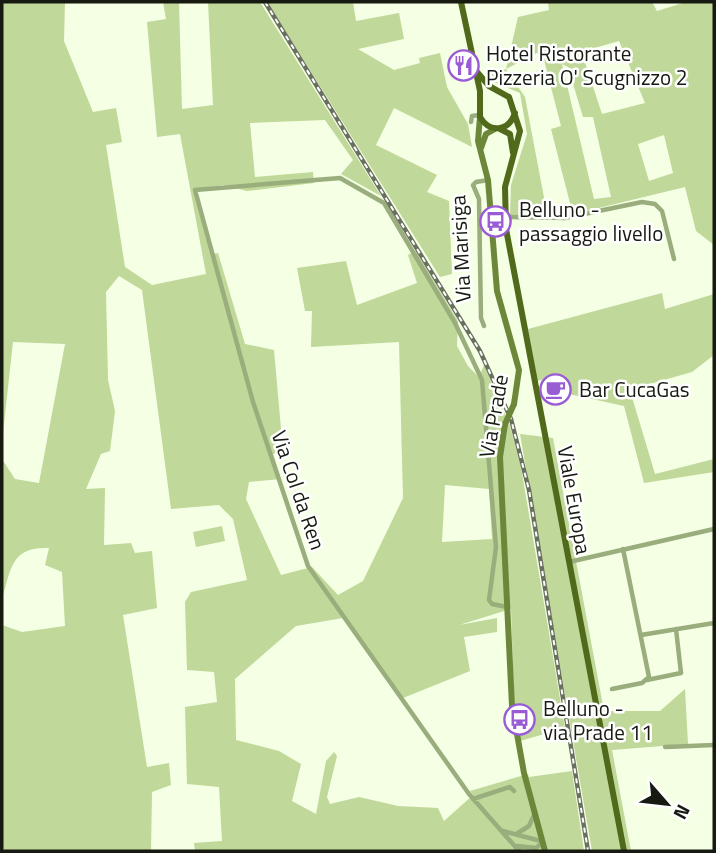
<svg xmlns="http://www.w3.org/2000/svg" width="716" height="853" font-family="'Titillium Web',sans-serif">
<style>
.green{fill:#c0d899;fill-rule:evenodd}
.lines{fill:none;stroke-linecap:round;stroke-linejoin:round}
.street{stroke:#9aad7c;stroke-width:4.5}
.secondary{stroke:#6d873a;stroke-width:6}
.primary{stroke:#51691a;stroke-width:6}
.rail-casing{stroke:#6a7060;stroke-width:4.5}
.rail{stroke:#fff;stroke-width:2;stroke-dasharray:5;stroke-linecap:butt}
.secondary-bridge{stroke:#6d873a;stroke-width:6}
.labels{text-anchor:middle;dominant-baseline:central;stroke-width:5;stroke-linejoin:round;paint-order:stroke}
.poi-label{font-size:21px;fill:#161a10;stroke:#fff;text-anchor:start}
.street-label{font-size:21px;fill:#161a10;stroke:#fff}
</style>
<rect width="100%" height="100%" fill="#f4ffe4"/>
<path class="green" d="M 2,2 L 65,2 L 64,41 L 93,112 L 116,108 L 122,142 L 106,145 L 125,267 L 152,285 L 206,274 L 180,134 L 157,137 L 147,22 L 166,19 L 163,2 L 179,2 L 182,109 L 213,105 L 208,2 L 260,2 L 381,196 L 341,174 L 353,160 L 325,120 L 250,123 L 255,177 L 313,172 L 314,183 L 247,191 L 224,185 L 196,189 L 212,254 L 218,253 L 245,344 L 274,350 L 283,451 L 273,454 L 281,479 L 249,482 L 246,499 L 281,575 L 312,567 L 338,595 L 363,581 L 403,498 L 399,342 L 311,347 L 312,311 L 305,311 L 297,268 L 346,261 L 357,305 L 417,283 L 408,255 L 416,251 L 458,321 L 457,346 L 468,366 L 479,377 L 484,365 L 510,426 L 521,467 L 565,728 L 520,741 L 514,698 L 511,609 L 459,625 L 497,618 L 497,632 L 464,637 L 470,671 L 403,698 L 343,618 L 296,626 L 235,679 L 236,740 L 279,751 L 301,764 L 292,801 L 316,814 L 326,761 L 334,752 L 337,756 L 327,797 L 330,804 L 359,797 L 398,806 L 438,808 L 444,821 L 473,795 L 470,791 L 528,774 L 529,777 L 572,771 L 584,851 L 195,851 L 194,843 L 222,841 L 219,787 L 187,784 L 185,707 L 217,702 L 214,672 L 187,670 L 185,602 L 191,592 L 247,580 L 233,519 L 219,505 L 171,509 L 142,290 L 119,276 L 106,292 L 108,380 L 115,411 L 110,451 L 101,454 L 86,489 L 105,488 L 104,545 L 131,543 L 135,553 L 152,551 L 157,608 L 123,615 L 147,767 L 169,763 L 171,785 L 152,792 L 151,851 L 4,851 L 2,844 L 2,625 L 22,632 L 65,626 L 62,572 L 45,565 L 49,548 C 11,546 11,569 2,599 L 2,459 L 15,479 L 39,483 L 65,344 L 13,342 L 2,442 ZM 445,485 L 489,489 L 492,539 L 442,542 Z
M 267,2 L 353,2 L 356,21 L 399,13 L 404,39 L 358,49 L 394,70 L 420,63 L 419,58 L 440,53 L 447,87 L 468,124 L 472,147 L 394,108 L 376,145 L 437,175 L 427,192 L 449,201 L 452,274 L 440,277 Z
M 548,2 L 652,2 L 657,11 L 686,2 L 714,2 L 714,245 L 696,231 L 685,187 L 562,217 L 510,215 L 511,185 L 527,134 L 520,93 L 496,83 L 488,74 L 506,69 L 518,17 L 549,10 ZM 619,41 L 645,103 L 602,114 L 583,56 L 591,49 ZM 537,53 L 543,56 L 561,126 L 551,129 L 571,207 L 546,208 L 525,97 L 506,69 ZM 562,64 L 568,67 L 583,117 L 593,117 L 611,197 L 594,199 ZM 664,135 L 673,173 L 649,181 L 638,144 Z
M 662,293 L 665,309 L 714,294 L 714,355 L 692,372 L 639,387 L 632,397 L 655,474 L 714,459 L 714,472 L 644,483 L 624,406 L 569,394 L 565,382 L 545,379 L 537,381 L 528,329 Z
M 520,434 L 553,438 L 604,711 L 660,711 L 685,689 L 688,744 L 612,750 L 631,851 L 592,851 Z
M 222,526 L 225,541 L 196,547 L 193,532 Z"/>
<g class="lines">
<path class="street" d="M 471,122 L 472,116 L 479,115
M 506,217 L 565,218 L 642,202 L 655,204 L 662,211 L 674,259
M 484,326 L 481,318 L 479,199 L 473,185 L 476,182 L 488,180
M 569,562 L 714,529
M 507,607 L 492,604 L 489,600 L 496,547 L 482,380 L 455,323 L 384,203 L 340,178 L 195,190 L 253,402 L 308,566 L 469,794 L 519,851
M 641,635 L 714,623
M 647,680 L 681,673 L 676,629
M 612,689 L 642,683 L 649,677 L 623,549
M 665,747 L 714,745
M 473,799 L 510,787 L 514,791
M 503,831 L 541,841
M 518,833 L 529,826 L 534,815
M 517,846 L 536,848 L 543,842"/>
<path class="secondary" d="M 480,117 L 478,141 L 488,180 L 497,291 L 519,370 L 514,404
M 481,148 L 486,134 L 495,129
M 505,424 L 500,457 L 512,706 L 524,773 L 545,851"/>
<path class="primary" d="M 461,2 L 480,91 L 480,117 C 490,134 509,131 515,113
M 477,72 L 489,86 L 509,97 L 520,131 L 505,187 L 506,229 L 624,851
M 500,129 L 510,134 L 513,153"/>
<defs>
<path id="rail" d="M 265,2 L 480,351 L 511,419 L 529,490 L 588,851"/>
</defs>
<use href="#rail" class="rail-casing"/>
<use href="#rail" class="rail"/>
<path class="secondary-bridge" d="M 505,424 L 514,404"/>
</g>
<defs>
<symbol id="restaurant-ring" viewBox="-11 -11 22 22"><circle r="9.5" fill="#fff" stroke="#995cd4" stroke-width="1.5"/><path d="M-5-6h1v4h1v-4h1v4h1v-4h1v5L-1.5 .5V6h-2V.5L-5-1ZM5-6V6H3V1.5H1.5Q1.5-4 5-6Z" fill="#995cd4"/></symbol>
<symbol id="bus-ring" viewBox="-11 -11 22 22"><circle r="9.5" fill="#fff" stroke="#995cd4" stroke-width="1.5"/><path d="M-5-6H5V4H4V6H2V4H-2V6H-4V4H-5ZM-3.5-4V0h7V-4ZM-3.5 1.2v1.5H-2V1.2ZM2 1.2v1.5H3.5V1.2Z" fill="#995cd4"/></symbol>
<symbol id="cafe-ring" viewBox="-11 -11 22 22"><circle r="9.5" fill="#fff" stroke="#995cd4" stroke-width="1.5"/><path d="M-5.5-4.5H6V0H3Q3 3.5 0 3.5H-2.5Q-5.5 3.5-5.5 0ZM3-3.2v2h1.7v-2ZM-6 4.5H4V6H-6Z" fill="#995cd4"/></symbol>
</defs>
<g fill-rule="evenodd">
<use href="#restaurant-ring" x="446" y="48" width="35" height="35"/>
<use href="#bus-ring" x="478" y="204" width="35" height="35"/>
<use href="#cafe-ring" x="538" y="372" width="35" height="35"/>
<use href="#bus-ring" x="502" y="702" width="35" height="35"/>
</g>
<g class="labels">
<g class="poi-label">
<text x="486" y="53">Hotel Ristorante<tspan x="486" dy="24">Pizzeria O' Scugnizzo 2</tspan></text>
<text x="519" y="209">Belluno -<tspan x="519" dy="24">passaggio livello</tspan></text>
<text x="579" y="389">Bar CucaGas</text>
<text x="543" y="708">Belluno -<tspan x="543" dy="24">via Prade 11</tspan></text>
</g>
<g class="street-label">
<text transform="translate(460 249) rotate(-93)">Via Marisiga</text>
<text transform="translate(493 416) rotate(-80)">Via Prade</text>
<text transform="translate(299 490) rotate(71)">Via Col da Ren</text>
<text transform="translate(575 500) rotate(80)">Viale Europa</text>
</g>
</g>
<rect width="716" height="853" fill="none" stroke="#161a10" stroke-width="7"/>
<g transform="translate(667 804) rotate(118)" stroke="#ffffff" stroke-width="5" paint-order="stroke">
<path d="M0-5L12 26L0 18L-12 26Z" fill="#161a10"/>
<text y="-10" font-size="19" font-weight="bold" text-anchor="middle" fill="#161a10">N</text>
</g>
</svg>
